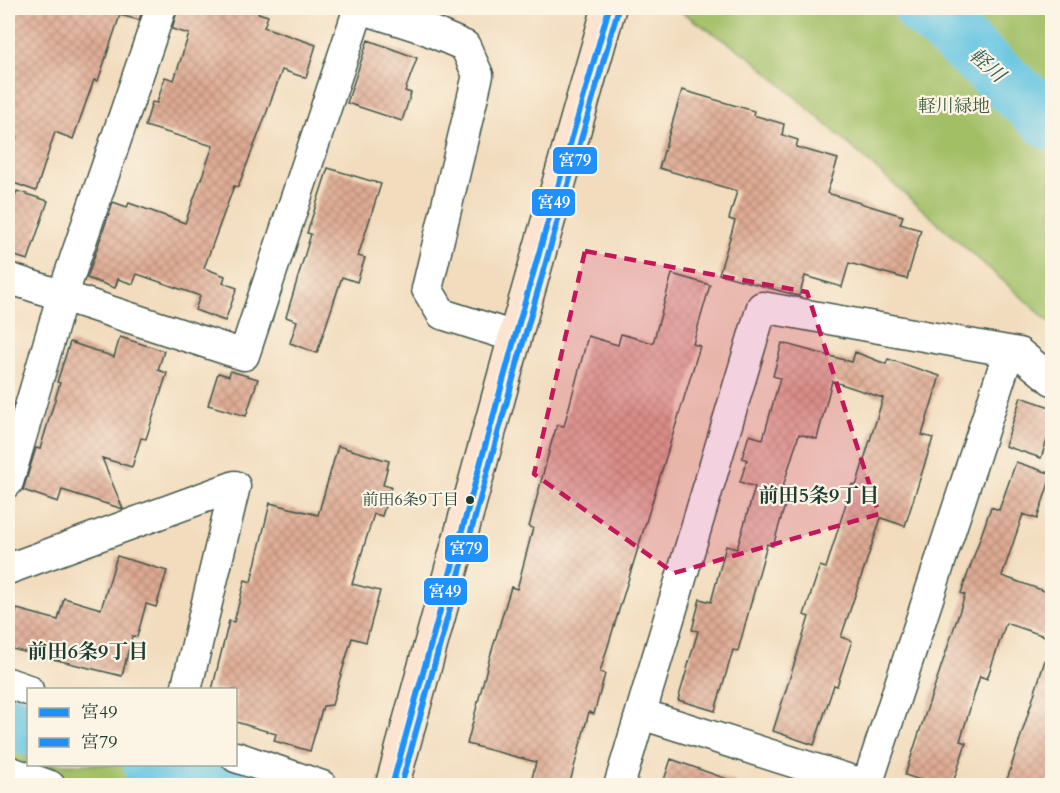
<svg xmlns="http://www.w3.org/2000/svg" width="1060" height="793" font-family="Cardo,'Noto Serif JP',serif">
<style>
.green{fill:#a2bf66;stroke:#607e4d;stroke-width:1.5}
.lines{fill:none;stroke-linecap:round;stroke-linejoin:round}
.river{stroke:#64c5e2;stroke-width:56}
.building{fill:url(#building-cross-hatch)}
.street-casing{stroke:#3f5549;stroke-width:33}
.secondary-casing{stroke:#3f5549;stroke-width:36}
.street{stroke:#fff;stroke-width:30}
.secondary{stroke:#fde4d0;stroke-width:33}
.bus-1-casing{stroke:#fcf5e5;stroke-width:10}
.bus-2-casing{stroke:#fcf5e5;stroke-width:10}
.bus-1{stroke:#1e90ff;stroke-width:6}
.bus-2{stroke:#1e90ff;stroke-width:6}
.marked{fill:#c2185b;fill-opacity:0.2;stroke:#c2185b;stroke-width:4.5;stroke-dasharray:12 8;stroke-linejoin:round}
.bus-dot{fill:#1f3d34;stroke:#fcf5e5;stroke-width:2}
.labels{text-anchor:middle;dominant-baseline:central;stroke-width:4.5;stroke-linejoin:round;paint-order:stroke}
.bus-label{font-size:16px;fill:#1f3d34;stroke:#fcf5e5;text-anchor:end}
.park-label{font-size:18px;fill:#405e40;stroke:#fcf5e5}
.water-label{font-size:20px;font-style:italic;fill:#305f60;stroke:#fcf5e5}
.neighbourhood-label{font-size:20px;font-weight:bold;fill:#1f3d34;stroke:#fcf5e5}
.line-badge{stroke:#fcf5e5;stroke-width:2}
.badge-label{font-size:16px;text-anchor:middle;font-weight:bold;fill:#fff}
</style>
<defs>
<pattern id="building-cross-hatch" width="8" height="8" patternUnits="userSpaceOnUse" patternTransform="scale(1.5)"><rect width="8" height="8" fill="#dfaa93"/><path d="M0 0l8 8M0 8l8-8" fill="none" stroke="#b48c79"/></pattern>
</defs>
<rect width="100%" height="100%" fill="#fcf5e5"/>
<filter id="ink" filterUnits="userSpaceOnUse"><feTurbulence type="fractalNoise" baseFrequency=".0167" numOctaves="2"/><feDisplacementMap in="SourceGraphic" scale="12" xChannelSelector="R" yChannelSelector="G"/><feConvolveMatrix kernelMatrix="1 2 1 2 8 2 1 2 1" color-interpolation-filters="sRGB"/></filter>
<filter id="wash" filterUnits="userSpaceOnUse"><feTurbulence type="fractalNoise" baseFrequency=".008" numOctaves="4" result="noise"/><feDisplacementMap in="SourceGraphic" scale="24" xChannelSelector="R" yChannelSelector="G"/><feGaussianBlur stdDeviation="1.35" result="paint"/><feColorMatrix in="noise" values="0 0 0 0 0 0 0 0 0 0 0 0 0 0 0 0 0 1.4 0 .05"/><feComposite in="paint" operator="in"/></filter>
<g filter="url(#wash)">
<rect width="100%" height="100%" fill="#f2dcbd"/>
<path class="green" d="M 675,8 L 1052,8 L 1052,324 L 750,57 Z
M 8,702 L 28,708 L 28,764 L 206,765 L 273,785 L 74,785 L 8,764 Z"/>
<g class="lines">
<path class="river" d="M 922,8 L 1052,123
M 8,722 L 28,728
M 151,764 L 222,786"/>
</g>
<g id="blocks">
<path class="building" d="M 8,8 L 143,8 L 139,20 L 120,15 L 98,81 L 94,80 L 73,139 L 55,132 L 36,191 L 8,181 L 8,166 L 17,135 L 8,133 Z
M 178,8 L 260,8 L 258,13 L 268,16 L 264,27 L 316,45 L 306,78 L 282,70 L 261,128 L 238,187 L 234,186 L 204,268 L 225,276 L 223,283 L 237,288 L 225,321 L 195,310 L 200,296 L 137,274 L 133,284 L 118,279 L 115,288 L 87,278 L 113,202 L 127,207 L 129,203 L 185,223 L 213,146 L 145,126 L 152,102 L 157,103 L 165,77 L 174,80 L 189,34 L 172,29 Z
M 368,40 L 417,58 L 405,91 L 411,93 L 402,121 L 347,103 Z
M 682,90 L 754,111 L 753,115 L 784,124 L 782,135 L 798,140 L 796,147 L 838,159 L 827,193 L 903,216 L 900,224 L 921,230 L 907,279 L 849,263 L 842,287 L 805,276 L 799,296 L 719,274 L 735,221 L 729,219 L 737,191 L 659,168 Z
M 328,168 L 381,184 L 358,256 L 365,258 L 357,282 L 342,277 L 317,353 L 290,343 L 297,321 L 286,317 L 311,234 L 307,233 Z
M 17,191 L 48,201 L 28,260 L 8,254 L 8,219 Z
M 672,274 L 710,285 L 693,344 L 700,346 L 600,672 L 605,674 L 594,714 L 589,712 L 569,786 L 530,786 L 536,762 L 467,744 L 489,660 L 511,587 L 517,589 L 533,528 L 529,527 L 551,444 L 557,425 L 564,426 L 588,336 L 618,345 L 621,334 L 653,343 Z
M 120,337 L 164,351 L 158,370 L 167,373 L 146,439 L 141,438 L 132,467 L 102,458 L 123,509 L 62,490 L 58,502 L 23,490 L 36,448 L 40,449 L 60,383 L 57,382 L 70,342 L 114,357 Z
M 782,343 L 852,362 L 855,352 L 886,364 L 888,359 L 940,376 L 922,435 L 933,438 L 905,526 L 881,518 L 841,637 L 852,641 L 837,686 L 834,685 L 814,745 L 773,731 L 809,617 L 804,615 L 820,566 L 826,568 L 852,484 L 856,486 L 883,398 L 832,381 L 817,439 L 799,434 L 778,503 L 785,505 L 773,546 L 767,544 L 738,651 L 733,650 L 715,711 L 678,700 L 698,631 L 692,630 L 700,599 L 711,602 L 726,546 L 737,549 L 755,487 L 740,482 L 747,460 L 742,458 L 749,435 L 763,439 L 780,378 L 773,376 Z
M 230,371 L 258,379 L 246,416 L 208,405 L 218,373 L 229,376 Z
M 1021,397 L 1053,408 L 1053,422 L 1041,458 L 1005,446 Z
M 338,446 L 389,461 L 383,485 L 391,487 L 382,516 L 374,514 L 352,584 L 380,591 L 366,642 L 352,638 L 332,705 L 323,706 L 310,751 L 274,741 L 276,734 L 236,722 L 236,690 L 212,690 L 229,621 L 234,622 L 245,580 L 251,582 L 270,503 L 318,515 Z
M 1016,462 L 1052,474 L 1037,519 L 1023,514 L 1002,576 L 1053,594 L 1053,639 L 1006,623 L 987,679 L 980,676 L 960,741 L 966,743 L 952,786 L 938,786 L 905,775 L 965,595 L 961,593 L 991,507 L 999,510 Z
M 117,556 L 167,571 L 156,607 L 146,604 L 137,637 L 132,636 L 122,676 L 8,648 L 8,616 L 15,618 L 17,609 L 58,620 L 64,598 L 101,609 Z
M 1047,654 L 1053,654 L 1053,786 L 1005,786 Z
M 671,759 L 735,782 L 735,786 L 662,786 Z"/>
</g>
</g>
<g filter="url(#ink)">
<use href="#blocks" fill-opacity="0" stroke="#3f5549" stroke-width="1.5"/>
<g class="lines">
<defs>
<path id="street" d="M 360,8 L 423,28 L 465,46 L 478,75 L 427,289 L 442,314 L 515,337
M 8,278 L 244,355 L 359,8
M 8,482 L 62,297 L 161,8
M 8,569 L 235,486 L 186,690
M 8,683 L 28,690
M 641,714 L 869,786
M 236,757 L 322,786
M 8,771 L 50,786
M 867,785 L 1009,351
M 619,786 L 762,307 L 1019,353 L 1052,380"/>
<path id="secondary" d="M 392,786 L 515,337 L 609,8"/>
</defs>
<use href="#street" class="street-casing"/>
<use href="#secondary" class="secondary-casing"/>
<use href="#street" class="street"/>
<use href="#secondary" class="secondary"/>
<defs>
<path id="bus-1" d="M 392,786 L 515,337 L 609,8"/>
<path id="bus-2" d="M 401,786 L 524,339 L 618,10"/>
</defs>
<use href="#bus-1" class="bus-1-casing"/>
<use href="#bus-2" class="bus-2-casing"/>
<use href="#bus-1" class="bus-1"/>
<use href="#bus-2" class="bus-2"/>
</g>
</g>
<path class="marked" d="M 585,251 L 807,292 L 879,514 L 674,573 L 534,474 Z"/>
<circle class="bus-dot" cx="470" cy="500" r="5"/>
<g class="labels">
<g class="bus-label">
<text x="459" y="500">前田6条9丁目</text>
</g>
<g class="park-label">
<text x="954" y="106">軽川緑地</text>
</g>
<g class="water-label">
<text transform="translate(987 65) rotate(41)">軽川</text>
</g>
<g class="neighbourhood-label">
<text x="819" y="495">前田5条9丁目</text>
<text x="88" y="651">前田6条9丁目</text>
</g>
</g>
<g class="line-badge">
<rect x="552" y="146" width="46" height="29" rx="6" fill="#1e90ff"/>
<rect x="531" y="188" width="45" height="29" rx="6" fill="#1e90ff"/>
<rect x="444" y="534" width="45" height="29" rx="6" fill="#1e90ff"/>
<rect x="423" y="577" width="45" height="29" rx="6" fill="#1e90ff"/>
</g>
<g class="badge-label">
<text x="575" y="166">宮79</text>
<text x="554" y="208">宮49</text>
<text x="466" y="554">宮79</text>
<text x="445" y="597">宮49</text>
</g>
<rect width="1060" height="793" fill="none" stroke="#fcf5e5" stroke-width="30"/>
<rect x="27" y="688" width="210" height="78" fill="#fcf5e5" stroke="#a4ab9e" stroke-width="1.5"/>
<rect x="39" y="708" width="30" height="9" fill="#1e90ff" stroke="#a4ab9e" stroke-width="1.5"/>
<text x="81" y="718" font-size="18" fill="#1f3d34">宮49</text>
<rect x="39" y="738" width="30" height="9" fill="#1e90ff" stroke="#a4ab9e" stroke-width="1.5"/>
<text x="81" y="748" font-size="18" fill="#1f3d34">宮79</text>
</svg>
